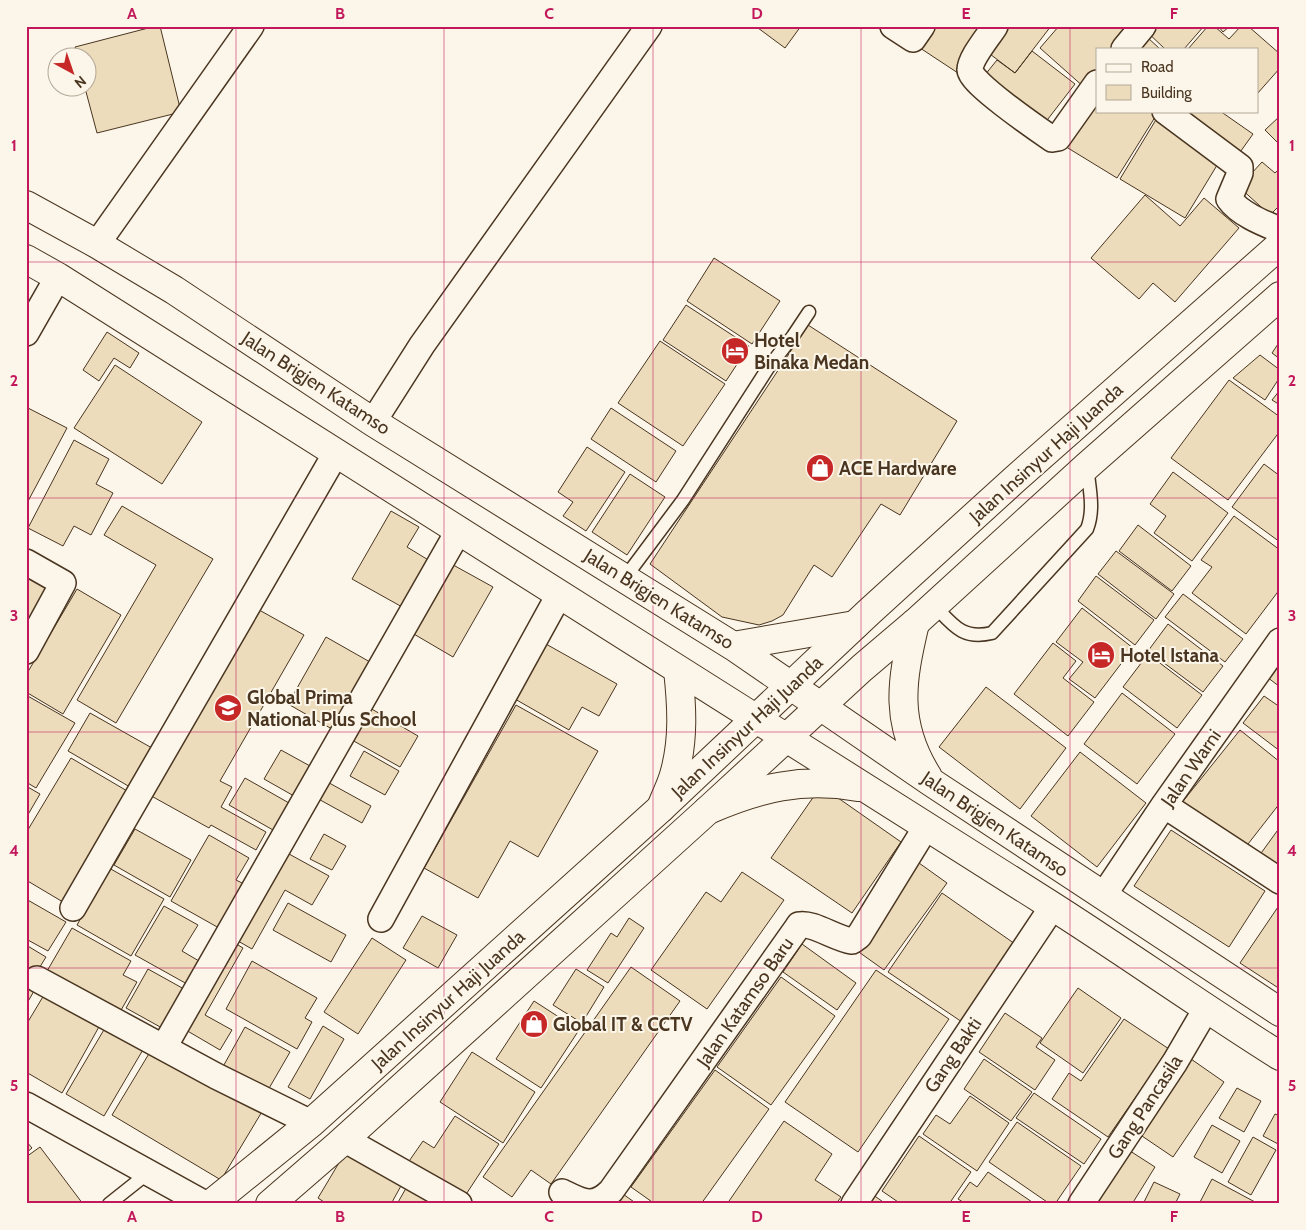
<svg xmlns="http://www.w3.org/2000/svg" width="1306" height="1230" font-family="Cabin,sans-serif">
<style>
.building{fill:#ecdcbc;stroke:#4a3520}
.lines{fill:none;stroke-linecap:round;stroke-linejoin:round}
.service-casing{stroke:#4a3520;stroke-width:15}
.minor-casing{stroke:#4a3520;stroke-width:28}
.secondary-casing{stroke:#4a3520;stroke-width:30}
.primary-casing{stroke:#4a3520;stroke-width:30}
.service{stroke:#fbf6e9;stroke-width:12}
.minor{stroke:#fbf6e9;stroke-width:25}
.secondary{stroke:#fbf6e9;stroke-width:28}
.primary{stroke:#fbf6e9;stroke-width:28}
.grid{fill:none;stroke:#c2185b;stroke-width:1;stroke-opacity:0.55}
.labels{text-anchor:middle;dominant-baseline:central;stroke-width:4;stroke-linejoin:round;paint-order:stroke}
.poi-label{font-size:19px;font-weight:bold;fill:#4a3520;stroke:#fbf6e9;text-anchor:start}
.street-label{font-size:19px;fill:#4a3520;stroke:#fbf6e9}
.neatline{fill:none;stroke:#c2185b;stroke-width:2}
.grid-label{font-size:16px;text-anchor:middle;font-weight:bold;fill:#c2185b}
</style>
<rect width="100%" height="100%" fill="#fbf6e9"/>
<path class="building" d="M 156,26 L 160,26 L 181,112 L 97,133 L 85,88 L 88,88 L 88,58 L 78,58 L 75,47 Z
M 759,26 L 801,26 L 785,48 L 758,28 Z
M 930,26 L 990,26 L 958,73 L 917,46 Z
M 999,26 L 1051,26 L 1015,73 L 982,48 Z
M 1059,26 L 1140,26 L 1120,49 L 1097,49 L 1097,74 L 1085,88 L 1040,48 Z
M 1149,26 L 1204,26 L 1184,49 L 1165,49 L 1145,30 Z
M 1208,26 L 1214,26 L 1229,39 L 1241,26 L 1248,26 L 1280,54 L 1280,68 L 1257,94 L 1257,49 L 1188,49 Z
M 1218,26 L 1230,26 L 1223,32 Z
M 1147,37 L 1160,49 L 1136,49 Z
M 1032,51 L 1075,84 L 1041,128 L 980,81 L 997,60 L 1015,73 Z
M 1097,91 L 1097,111 L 1153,111 L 1157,114 L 1117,178 L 1063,145 Z
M 1187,111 L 1220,111 L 1253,134 L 1238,155 L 1184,117 Z
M 1280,116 L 1280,145 L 1265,130 Z
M 1157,118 L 1222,157 L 1185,218 L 1120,179 Z
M 1262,162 L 1275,173 L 1280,168 L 1280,205 L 1270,215 L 1239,187 Z
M 1145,195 L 1180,226 L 1204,198 L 1239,228 L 1175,302 L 1153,283 L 1139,299 L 1091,258 Z
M 714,258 L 780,301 L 752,344 L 687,301 Z
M 686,305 L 749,346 L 726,381 L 663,340 Z
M 808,325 L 957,421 L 900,515 L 881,504 L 832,577 L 814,565 L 783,615 L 772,621 L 759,625 L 722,617 L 650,564 Z
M 107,332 L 139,353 L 130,368 L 114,358 L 99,381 L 83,370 Z
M 660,341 L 725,384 L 683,446 L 618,403 Z
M 1280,341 L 1280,359 L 1272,353 Z
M 1260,355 L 1280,370 L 1280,377 L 1265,400 L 1233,378 Z
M 115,365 L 202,422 L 162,484 L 74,428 Z
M 1229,380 L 1280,417 L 1280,431 L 1228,500 L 1171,458 Z
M 1280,390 L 1280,405 L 1272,400 Z
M 26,407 L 67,428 L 26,505 Z
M 611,408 L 676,451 L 656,482 L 591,439 Z
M 74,440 L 109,459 L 96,484 L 113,493 L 91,535 L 74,526 L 63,546 L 28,528 Z
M 587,447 L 625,472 L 586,531 L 563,516 L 573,502 L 558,492 Z
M 1264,464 L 1280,476 L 1280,542 L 1232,507 Z
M 1173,472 L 1228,513 L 1192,561 L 1154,533 L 1166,516 L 1150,504 Z
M 630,474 L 665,497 L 627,555 L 592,532 Z
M 122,506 L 213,559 L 116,723 L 77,700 L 156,565 L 104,535 Z
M 391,511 L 419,527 L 407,547 L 430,561 L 404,608 L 352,579 Z
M 1234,516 L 1280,550 L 1280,589 L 1246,634 L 1192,593 L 1212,567 L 1201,560 Z
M 1138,525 L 1191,566 L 1172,591 L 1119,551 Z
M 1116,551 L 1174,594 L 1156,619 L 1098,574 Z
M 446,561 L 493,587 L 453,657 L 407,630 Z
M 26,573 L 53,588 L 26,636 Z
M 1096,576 L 1154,620 L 1135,645 L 1078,601 Z
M 77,589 L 121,615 L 63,714 L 26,692 L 26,675 Z
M 1183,594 L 1243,639 L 1225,662 L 1165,617 Z
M 252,606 L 304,635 L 220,781 L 232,787 L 221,807 L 266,832 L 256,850 L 211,825 L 209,828 L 146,793 Z
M 1082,608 L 1133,648 L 1095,698 L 1069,679 L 1083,662 L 1056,642 Z
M 1168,624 L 1223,666 L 1203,692 L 1148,651 Z
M 326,637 L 370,662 L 332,729 L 288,704 Z
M 1053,643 L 1076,661 L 1063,678 L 1094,702 L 1068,736 L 1014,694 Z
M 546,644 L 617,684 L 599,716 L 582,707 L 569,730 L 515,699 Z
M 1148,654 L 1202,695 L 1177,728 L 1123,687 Z
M 1280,661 L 1280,687 L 1267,677 Z
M 986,687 L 1066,748 L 1020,809 L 939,747 Z
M 1122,693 L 1175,734 L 1137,784 L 1084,744 Z
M 26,695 L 75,723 L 36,788 L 26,782 Z
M 1264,696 L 1280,707 L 1280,751 L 1243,723 Z
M 516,705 L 598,751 L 538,857 L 510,841 L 478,898 L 424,868 Z
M 370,708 L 418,736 L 400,767 L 352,740 Z
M 90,713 L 152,748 L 130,787 L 68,751 Z
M 1240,730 L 1280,762 L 1280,803 L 1241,853 L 1180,805 Z
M 281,750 L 310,766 L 294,796 L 264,779 Z
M 364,751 L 399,771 L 385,795 L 350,776 Z
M 1080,752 L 1146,803 L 1097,867 L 1031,816 Z
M 71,758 L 134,795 L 68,905 L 26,880 L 26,833 Z
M 245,778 L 289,803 L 273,830 L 229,805 Z
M 322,779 L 371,806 L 362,823 L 313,796 Z
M 26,786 L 40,794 L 26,818 Z
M 821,786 L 901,842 L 852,913 L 771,858 Z
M 1280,827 L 1280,871 L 1259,856 Z
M 135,829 L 191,860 L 170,897 L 114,865 Z
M 1171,830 L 1265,891 L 1229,947 L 1134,886 Z
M 324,834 L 346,846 L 332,870 L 310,859 Z
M 209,835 L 249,858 L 236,880 L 244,884 L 219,928 L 171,901 Z
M 280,849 L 329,876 L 312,905 L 285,890 L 252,949 L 231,937 Z
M 919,863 L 947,883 L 884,970 L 856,950 Z
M 109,868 L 164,899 L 131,956 L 77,925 Z
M 742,872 L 784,900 L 707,1009 L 651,970 L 706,892 L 721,902 Z
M 942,893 L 1018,946 L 965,1024 L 888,972 Z
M 26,899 L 66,922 L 48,951 L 26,939 Z
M 288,903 L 346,935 L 331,962 L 273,930 Z
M 1280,904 L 1280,989 L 1240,963 Z
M 164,906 L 198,925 L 182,951 L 199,961 L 187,984 L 135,955 Z
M 422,916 L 457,935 L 438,968 L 403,948 Z
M 629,918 L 644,928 L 608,983 L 587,970 L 611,933 L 617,937 Z
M 72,928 L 131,961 L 123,975 L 137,982 L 116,1019 L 43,978 Z
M 372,938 L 406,960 L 358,1034 L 324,1012 Z
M 228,939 L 243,948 L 205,1015 L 232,1030 L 220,1050 L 179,1026 Z
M 802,944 L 856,983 L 837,1010 L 783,972 Z
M 26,945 L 46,957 L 35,975 L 26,970 Z
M 252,961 L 317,998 L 305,1018 L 312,1022 L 297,1049 L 226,1009 Z
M 631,967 L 680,1001 L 551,1184 L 531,1170 L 512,1197 L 483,1177 Z
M 148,969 L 184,989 L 162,1028 L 126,1008 Z
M 576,969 L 604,987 L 582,1023 L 553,1005 Z
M 876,970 L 949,1019 L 858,1152 L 785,1102 Z
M 781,977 L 835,1016 L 771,1105 L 717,1067 Z
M 26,987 L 34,991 L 26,1005 Z
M 1078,988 L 1121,1018 L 1083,1073 L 1040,1043 Z
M 44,995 L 100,1025 L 62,1093 L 26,1072 L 26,1025 Z
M 534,1001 L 579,1030 L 541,1088 L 496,1059 Z
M 1005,1013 L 1042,1038 L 1036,1047 L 1055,1060 L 1035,1090 L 979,1052 Z
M 1124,1019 L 1169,1049 L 1108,1137 L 1052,1099 L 1069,1073 L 1081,1081 Z
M 323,1026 L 344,1039 L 310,1099 L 288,1087 Z
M 245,1027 L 290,1052 L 264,1097 L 220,1072 Z
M 105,1028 L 144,1048 L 104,1116 L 66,1094 Z
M 150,1052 L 263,1110 L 221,1180 L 112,1115 Z
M 472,1052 L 535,1092 L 503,1143 L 440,1102 Z
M 984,1059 L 1032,1092 L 1011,1121 L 964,1089 Z
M 1191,1059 L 1224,1082 L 1173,1157 L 1139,1134 Z
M 715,1070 L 769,1109 L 701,1204 L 655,1204 L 631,1187 Z
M 1237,1088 L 1261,1101 L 1244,1132 L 1219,1118 Z
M 1034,1093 L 1101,1139 L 1084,1164 L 1016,1118 Z
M 970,1096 L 1009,1123 L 977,1171 L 923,1134 L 936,1115 L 950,1124 Z
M 1275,1114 L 1280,1116 L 1280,1145 L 1263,1136 Z
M 455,1116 L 499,1144 L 461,1202 L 405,1167 L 423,1141 L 434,1148 Z
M 784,1121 L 832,1154 L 815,1180 L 841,1197 L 836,1204 L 727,1204 Z
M 1017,1122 L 1081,1166 L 1055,1204 L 1050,1204 L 989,1162 Z
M 1212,1125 L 1240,1141 L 1222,1173 L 1194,1157 Z
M 919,1136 L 971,1172 L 949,1204 L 901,1204 L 882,1191 Z
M 1253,1137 L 1276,1150 L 1251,1195 L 1228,1182 Z
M 26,1141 L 32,1148 L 26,1153 Z
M 40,1147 L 83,1204 L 30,1204 L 26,1199 L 26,1157 Z
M 1127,1149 L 1155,1167 L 1132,1204 L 1092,1204 Z
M 346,1151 L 402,1184 L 391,1204 L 327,1204 L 318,1198 Z
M 988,1172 L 1035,1204 L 966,1204 L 958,1199 L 970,1182 L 977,1187 Z
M 1212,1179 L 1255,1202 L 1254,1204 L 1199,1204 Z
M 1154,1182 L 1180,1194 L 1175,1204 L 1143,1204 Z
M 409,1183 L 444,1204 L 397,1204 Z
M 620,1192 L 637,1204 L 611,1204 Z
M 869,1192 L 886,1204 L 861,1204 Z"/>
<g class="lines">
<defs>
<path id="service" d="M 624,579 L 683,500 L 768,368 L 793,336 L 809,312
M 934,605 C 953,625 962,640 992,633 L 1087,529 C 1095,509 1089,487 1087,466
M 109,1204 L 148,1173"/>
<path id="minor" d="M 893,26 L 913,39 L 922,26
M 995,26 C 989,36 970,58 970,70 C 969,82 1039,130 1052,139 L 1058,138 L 1097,83
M 1124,49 L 1143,26
M 1165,111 L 1240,167 L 1240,173 L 1229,199 C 1240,214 1263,223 1280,230
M 97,244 L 251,26
M 26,333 L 58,277
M 373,422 L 422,345 L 649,26
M 26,562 L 63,583 L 26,651
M 1164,805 L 1280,881
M 1103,896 L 1164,805 L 1280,641
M 73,908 L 336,453
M 381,919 L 559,595
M 37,979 L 216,1076 L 311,1123
M 164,1047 L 459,530
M 26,1105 L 205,1204
M 344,1139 L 459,1204
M 562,1192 C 582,1202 593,1209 611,1191 L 797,928 L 799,925 C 813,922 836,939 852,941 L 859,936 L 926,827
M 854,1204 L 1053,906
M 1081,1204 L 1175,1062 L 1206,1009"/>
<path id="secondary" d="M 211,1204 L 311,1123 L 661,808 L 869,612 L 1014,480 L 1280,245
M 270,1204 L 338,1145 L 708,810 L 862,668 L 915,623 L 1087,466 L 1280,296"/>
<path id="primary" d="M 26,205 L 97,244 L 174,290 L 373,422 L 733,646 L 931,782 L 1280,1012
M 26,259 L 58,277 C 388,486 719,694 1049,904 C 1126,953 1202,1007 1280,1056
M 915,623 C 901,682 894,723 928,777
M 733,646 L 855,625
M 661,808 C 665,797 671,786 674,775 C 684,741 682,706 678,670
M 708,810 C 758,788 803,777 858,787"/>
</defs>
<use href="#service" class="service-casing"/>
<use href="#minor" class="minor-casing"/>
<use href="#secondary" class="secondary-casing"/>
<use href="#primary" class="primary-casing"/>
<use href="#service" class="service"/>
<use href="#minor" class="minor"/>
<use href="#secondary" class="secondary"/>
<use href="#primary" class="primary"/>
</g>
<path class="grid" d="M 236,26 L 236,1204M 444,26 L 444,1204M 653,26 L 653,1204M 861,26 L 861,1204M 1070,26 L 1070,1204M 26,262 L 1280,262M 26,498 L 1280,498M 26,732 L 1280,732M 26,968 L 1280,968"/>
<defs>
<symbol id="hotel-disc" viewBox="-11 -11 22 22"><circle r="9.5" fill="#c62828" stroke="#fbf6e9"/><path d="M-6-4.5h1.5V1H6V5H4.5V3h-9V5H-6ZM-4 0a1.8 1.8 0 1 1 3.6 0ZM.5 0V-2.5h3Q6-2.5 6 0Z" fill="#fff"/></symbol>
<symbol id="shop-disc" viewBox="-11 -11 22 22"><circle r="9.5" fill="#c62828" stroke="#fbf6e9"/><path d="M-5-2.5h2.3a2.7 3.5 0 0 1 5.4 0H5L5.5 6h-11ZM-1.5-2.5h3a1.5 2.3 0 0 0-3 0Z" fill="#fff"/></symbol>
<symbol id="school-disc" viewBox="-11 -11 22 22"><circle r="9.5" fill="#c62828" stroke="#fbf6e9"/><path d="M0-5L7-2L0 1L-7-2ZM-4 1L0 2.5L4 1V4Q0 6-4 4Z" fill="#fff"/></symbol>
</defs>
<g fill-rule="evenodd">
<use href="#hotel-disc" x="719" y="335" width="32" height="32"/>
<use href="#shop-disc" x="804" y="452" width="32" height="32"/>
<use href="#hotel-disc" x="1085" y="639" width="32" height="32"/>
<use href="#school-disc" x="212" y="692" width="32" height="32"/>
<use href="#shop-disc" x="518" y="1008" width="32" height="32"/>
</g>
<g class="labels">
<g class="poi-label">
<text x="754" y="340">Hotel<tspan x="754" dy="22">Binaka Medan</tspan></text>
<text x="839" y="468">ACE Hardware</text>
<text x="1120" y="655">Hotel Istana</text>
<text x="247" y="697">Global Prima<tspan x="247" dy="22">National Plus School</tspan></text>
<text x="553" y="1024">Global IT &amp; CCTV</text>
</g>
<g class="street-label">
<text transform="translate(316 383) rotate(33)">Jalan Brigjen Katamso</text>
<text transform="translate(1046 453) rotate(-42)">Jalan Insinyur Haji Juanda</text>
<text transform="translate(659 599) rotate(32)">Jalan Brigjen Katamso</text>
<text transform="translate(747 727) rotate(-43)">Jalan Insinyur Haji Juanda</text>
<text transform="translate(1191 768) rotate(-55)">Jalan Warni</text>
<text transform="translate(995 824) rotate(34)">Jalan Brigjen Katamso</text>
<text transform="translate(448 1000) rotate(-42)">Jalan Insinyur Haji Juanda</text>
<text transform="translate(745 1002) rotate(-55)">Jalan Katamso Baru</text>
<text transform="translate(953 1055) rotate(-56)">Gang Bakti</text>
<text transform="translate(1145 1107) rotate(-57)">Gang Pancasila</text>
</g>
</g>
<rect width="1306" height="1230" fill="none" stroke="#fbf6e9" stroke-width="55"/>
<rect x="1096" y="48" width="162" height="65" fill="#fbf6e9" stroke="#b4a999"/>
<rect x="1106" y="64" width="25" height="8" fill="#fbf6e9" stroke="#b4a999"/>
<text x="1141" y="72" font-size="15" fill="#4a3520">Road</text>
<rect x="1106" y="85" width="25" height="15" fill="#ecdcbc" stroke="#b4a999"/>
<text x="1141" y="98" font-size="15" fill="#4a3520">Building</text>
<g transform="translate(72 72) rotate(140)"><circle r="24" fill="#fbf6e9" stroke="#b4a999"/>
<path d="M0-4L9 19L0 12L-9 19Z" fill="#c62828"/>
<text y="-8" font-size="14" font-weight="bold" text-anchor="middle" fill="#4a3520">N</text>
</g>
<rect x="28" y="28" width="1250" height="1174" class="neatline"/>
<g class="grid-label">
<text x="132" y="19">A</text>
<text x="340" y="19">B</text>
<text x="549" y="19">C</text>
<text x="757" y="19">D</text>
<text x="966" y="19">E</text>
<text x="1174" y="19">F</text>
<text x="14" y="151">1</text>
<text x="1292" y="151">1</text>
<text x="14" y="386">2</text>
<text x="1292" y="386">2</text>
<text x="14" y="621">3</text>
<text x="1292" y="621">3</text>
<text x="14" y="856">4</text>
<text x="1292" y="856">4</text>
<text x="14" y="1091">5</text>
<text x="1292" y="1091">5</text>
<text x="132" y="1222">A</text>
<text x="340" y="1222">B</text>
<text x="549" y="1222">C</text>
<text x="757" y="1222">D</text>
<text x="966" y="1222">E</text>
<text x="1174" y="1222">F</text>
</g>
</svg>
